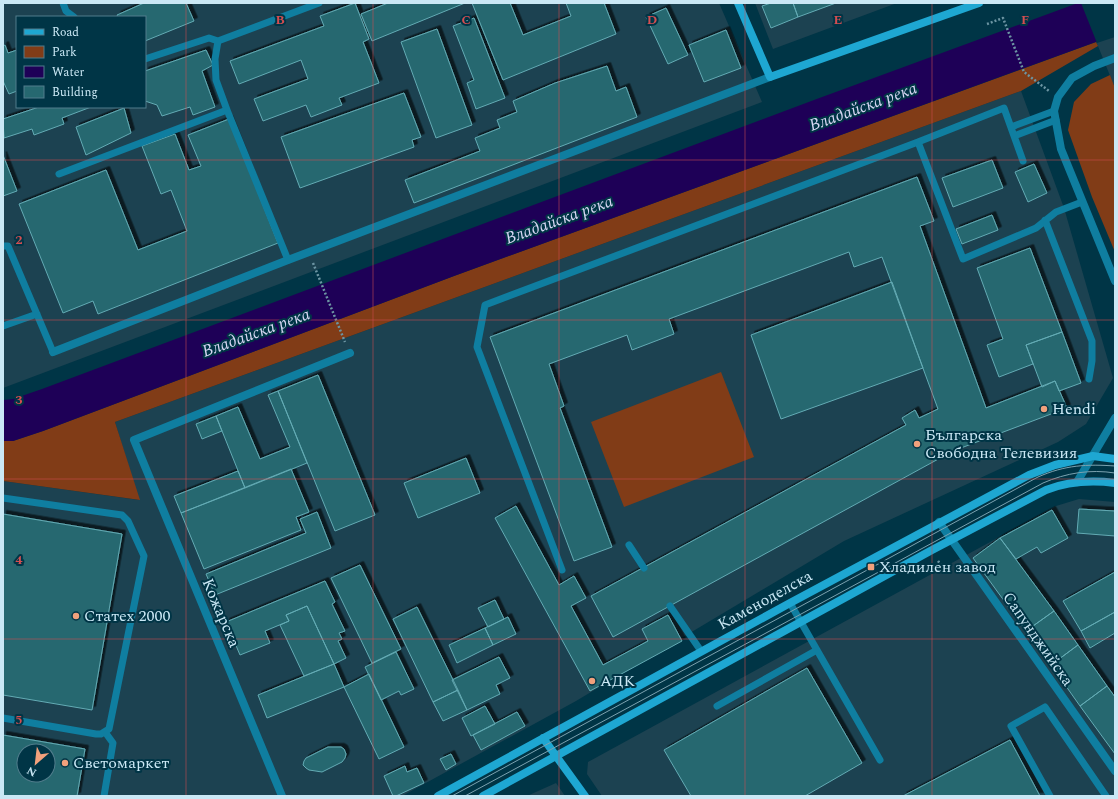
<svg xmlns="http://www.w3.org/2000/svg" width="1118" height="799" font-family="Spectral,serif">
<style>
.built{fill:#1c4251;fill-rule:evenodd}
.green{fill:#813c17}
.water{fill:#1e0057}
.pier{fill:#003546}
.building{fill:#266870;stroke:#63abb4;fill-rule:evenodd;filter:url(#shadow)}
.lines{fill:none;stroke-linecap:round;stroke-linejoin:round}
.path{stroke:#6c95a3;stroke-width:2.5;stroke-dasharray:2 2;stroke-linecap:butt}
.lane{stroke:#0f7ea0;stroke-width:7}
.street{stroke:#0f7ea0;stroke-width:8}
.secondary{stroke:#1ea7d2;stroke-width:8}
.tram{stroke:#7ba2b0;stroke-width:1}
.grid{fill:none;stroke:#d44e51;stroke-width:1;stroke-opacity:0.55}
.poi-dot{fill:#f1a17c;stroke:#003546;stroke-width:1.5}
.labels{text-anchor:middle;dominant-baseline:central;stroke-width:4;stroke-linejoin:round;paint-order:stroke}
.poi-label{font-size:16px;fill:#cae8f5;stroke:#003546;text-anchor:start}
.street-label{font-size:16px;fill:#cae8f5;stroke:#003546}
.water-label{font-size:17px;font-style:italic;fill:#d7d7f4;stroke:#003546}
.grid-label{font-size:13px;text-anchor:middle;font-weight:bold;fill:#d44e51;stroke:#003546;stroke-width:4;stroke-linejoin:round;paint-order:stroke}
</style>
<defs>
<filter id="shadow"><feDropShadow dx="3.5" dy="-3.5" stdDeviation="0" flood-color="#0009"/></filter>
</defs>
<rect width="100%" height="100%" fill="#003546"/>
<path class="built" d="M 3,3 L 719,3 L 762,102 L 3,388 ZM 17,17 L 145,17 L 145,107 L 17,107 Z
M 755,3 L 897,3 L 773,49 Z
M 1081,3 L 1115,3 L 1115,88 L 1098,46 Z
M 1021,91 L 1064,208 L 1113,378 L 1086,424 L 1058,442 L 844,541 L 576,701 L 402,796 L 3,796 L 3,481 L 139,500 L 115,422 ZM 24,751 L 48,751 L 48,775 L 24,775 Z
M 1079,499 L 1115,502 L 1115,796 L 602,796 L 587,774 L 588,762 L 1056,506 Z
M 556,783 L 565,796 L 527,796 Z"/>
<path class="green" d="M 1096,42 L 1098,46 L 1021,91 L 115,422 L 140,500 L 3,481 L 3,441 L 13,441 L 43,431 L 454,276 Z
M 1110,75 L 1115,88 L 1115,252 L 1092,197 L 1068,130 L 1074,102 L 1091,84 Z
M 721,372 L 754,457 L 624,507 L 591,422 Z"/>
<path class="water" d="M 1078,3 L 1115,3 L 1115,35 L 454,276 L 43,431 L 13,441 L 3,441 L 3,400 L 13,399 L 42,389 L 814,100 Z"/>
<path class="pier" d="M 1081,3 L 1115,3 L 1115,37 L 1097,43 Z"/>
<path class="building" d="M 144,3 L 186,3 L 194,21 L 145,41 L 145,17 L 118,17 L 117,15 Z
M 355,3 L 369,39 L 363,42 L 379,83 L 339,98 L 342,105 L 311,117 L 306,105 L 263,121 L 254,99 L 308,79 L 301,60 L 239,84 L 230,61 L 324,26 L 320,16 Z
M 388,3 L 465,3 L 372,41 L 361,14 Z
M 472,3 L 510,3 L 523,35 L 571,16 L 566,3 L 604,3 L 616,34 L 503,80 Z
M 771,3 L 793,3 L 798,17 L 771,28 L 762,6 Z
M 793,3 L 836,3 L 798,17 Z
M 666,8 L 688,55 L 668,64 L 646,17 Z
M 474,18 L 505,98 L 476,109 L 467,83 L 474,80 L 453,26 Z
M 437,29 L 472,125 L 436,138 L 401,42 Z
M 726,30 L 741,68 L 704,82 L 689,45 Z
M 5,45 L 8,53 L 17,50 L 17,91 L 9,94 L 3,81 L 3,46 Z
M 206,50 L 213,65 L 202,71 L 215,107 L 193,115 L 190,107 L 162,116 L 157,105 L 145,101 L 145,71 Z
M 607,66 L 616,91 L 626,87 L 637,117 L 414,203 L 405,180 L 480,151 L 475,138 L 500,128 L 497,120 L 517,112 L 513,101 L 555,83 Z
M 404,93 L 421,137 L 412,140 L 414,147 L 300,188 L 281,137 Z
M 39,107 L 91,107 L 62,118 L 64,124 L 34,135 L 32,129 L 4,138 L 3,119 Z
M 124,108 L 131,133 L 86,155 L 76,127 Z
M 229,119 L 278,243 L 98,314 L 93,301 L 63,313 L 19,204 L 106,170 L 138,250 L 187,231 L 171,190 L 161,194 L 142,146 L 175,134 L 189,170 L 201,166 L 188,135 Z
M 3,155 L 17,191 L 3,196 Z
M 992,160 L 1003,188 L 953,207 L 942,178 Z
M 1034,164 L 1047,193 L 1028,202 L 1015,172 Z
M 917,177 L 934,221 L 920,226 L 986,408 L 1055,381 L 1067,408 L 953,451 L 613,637 L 591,596 L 906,425 L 902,418 L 915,410 L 919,418 L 938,409 L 882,257 L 854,267 L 849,252 L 669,319 L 674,334 L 632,350 L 627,335 L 549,364 L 564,406 L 560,408 L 612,547 L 574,561 L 490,337 Z
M 992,215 L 998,230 L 962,244 L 956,229 Z
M 1030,248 L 1062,332 L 1026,345 L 1033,364 L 999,377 L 987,345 L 1003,339 L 977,268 Z
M 892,282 L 923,368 L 781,419 L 751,335 Z
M 1062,332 L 1081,383 L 1059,391 L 1055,381 L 1042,387 L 1026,345 Z
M 318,375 L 375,515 L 335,531 L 278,391 Z
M 278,391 L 307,463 L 245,488 L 216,416 L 238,407 L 260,459 L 290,447 L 268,395 Z
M 216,416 L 222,431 L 202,439 L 196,424 Z
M 466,458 L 480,493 L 418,518 L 404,483 Z
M 291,469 L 309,512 L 296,517 L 301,530 L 204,569 L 181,513 Z
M 238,471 L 245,488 L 181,513 L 174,496 Z
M 516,506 L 559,585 L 574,576 L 586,598 L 571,606 L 603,665 L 648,641 L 642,629 L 668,615 L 682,641 L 590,691 L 495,518 Z
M 1079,509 L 1115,511 L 1115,536 L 1077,533 Z
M 1052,510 L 1068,538 L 1041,553 L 1037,547 L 1016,559 L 1000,538 Z
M 317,512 L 331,548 L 215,595 L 206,574 L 306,533 L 300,519 Z
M 3,514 L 122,534 L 92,710 L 3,695 Z
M 1000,538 L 1054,611 L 1026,631 L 973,558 Z
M 360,565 L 401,649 L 372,663 L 331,578 Z
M 1115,572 L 1115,612 L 1081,631 L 1063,601 Z
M 325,581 L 335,602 L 332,604 L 345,631 L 339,633 L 342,639 L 338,641 L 346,658 L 334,664 L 307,606 L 286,615 L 289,621 L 265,631 L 270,643 L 240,655 L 226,622 Z
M 495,600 L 504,619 L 488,627 L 478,608 Z
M 307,606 L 334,664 L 304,676 L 280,625 L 289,621 L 286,615 Z
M 417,607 L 458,690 L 433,702 L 393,619 Z
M 1054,611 L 1078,645 L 1051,665 L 1026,631 Z
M 1115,612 L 1115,633 L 1090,648 L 1081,631 Z
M 508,617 L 516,634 L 493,645 L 485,628 Z
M 485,628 L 493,645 L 457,663 L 449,645 Z
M 1078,645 L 1107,686 L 1080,706 L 1051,665 Z
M 396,652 L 414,689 L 401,695 L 399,691 L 381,700 L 365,667 Z
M 499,657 L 510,678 L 496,685 L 500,694 L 467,710 L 452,680 Z
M 334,664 L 344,687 L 267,718 L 258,695 Z
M 807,668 L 862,763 L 805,796 L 691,796 L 664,750 Z
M 369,674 L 404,747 L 379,759 L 344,687 Z
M 1107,686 L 1115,697 L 1115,754 L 1080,706 Z
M 458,690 L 467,710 L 443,721 L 433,702 Z
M 485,706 L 495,724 L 471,736 L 462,718 Z
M 517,712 L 525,726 L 481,750 L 473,735 Z
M 3,735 L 85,749 L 77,796 L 3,796 ZM 24,751 L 48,751 L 48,775 L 24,775 Z
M 1010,740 L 1040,796 L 903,796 Z
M 328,747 L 341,747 L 344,749 L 346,754 L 345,758 L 342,762 L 322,772 L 309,770 L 306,768 L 303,765 L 304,761 L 306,758 Z
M 451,754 L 456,764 L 446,770 L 440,759 Z
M 405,766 L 407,772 L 417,768 L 424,783 L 396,796 L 393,796 L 384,776 Z"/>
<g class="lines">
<path class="path" d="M 987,24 L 1003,18 L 1024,72 L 1049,91
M 313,263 L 345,342
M 938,561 L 941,565"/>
<path class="lane" d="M 63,3 L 66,11 L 74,17
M 145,59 L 209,38 L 218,41
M 227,110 L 288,260
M 1011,127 L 1054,111
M 1014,136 L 1056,120
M 918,142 L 1004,108 L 1023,161
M 59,174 L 227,110 L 216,80 L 215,59 L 218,41 L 319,3
M 1045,220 L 1092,341 L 1092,361 L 1089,379
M 3,246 L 8,246 L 53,352
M 3,326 L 37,314
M 3,498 L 122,515 L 128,521 L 144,556 L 109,729 L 101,734 L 96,734 L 3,718
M 629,545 L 644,568
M 562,570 L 477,347 L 485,305 L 918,142 L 963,259 L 1036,228 L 1056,212 L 1082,202
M 790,603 L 880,760
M 670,606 L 701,651
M 717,706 L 817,650
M 104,796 L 113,743 L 105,732
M 1050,796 L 1011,726 L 1045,707 L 1106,796"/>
<path class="street" d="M 1115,58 L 1094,66 L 1072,78 L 1058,97 L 1054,111 L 1061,149 L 1115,281
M 53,352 L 288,260 L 770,77
M 1077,482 L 1115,418
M 939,522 L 1115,771
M 282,796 L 134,440 L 350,353"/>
<path class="secondary" d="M 738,3 L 770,77 L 979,3
M 543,738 L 585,796
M 438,796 L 790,603 L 1029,475 L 1055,465 L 1093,456 L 1115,459
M 483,796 L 932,550 L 1046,490 C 1069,481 1091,480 1115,483"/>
<path class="tram" d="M 452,796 L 1038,477 C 1065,465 1087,464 1115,466
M 465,796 L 1043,483 C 1066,473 1090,469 1115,473"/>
</g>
<path class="grid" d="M 186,3 L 186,796M 373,3 L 373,796M 559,3 L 559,796M 745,3 L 745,796M 932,3 L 932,796M 3,160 L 1115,160M 3,320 L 1115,320M 3,479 L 1115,479M 3,639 L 1115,639"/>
<g class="poi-dot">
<circle cx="1044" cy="409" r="4"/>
<circle cx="917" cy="444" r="4"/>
<rect x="867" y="563" width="8" height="8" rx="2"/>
<circle cx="76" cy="616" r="4"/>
<circle cx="592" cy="681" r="4"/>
<circle cx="65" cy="763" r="4"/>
</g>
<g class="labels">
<g class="poi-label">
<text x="1052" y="409">Hendi</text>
<text x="925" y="435">Българска<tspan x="925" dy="18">Свободна Телевизия</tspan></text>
<text x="879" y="567">Хладилен завод</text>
<text x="84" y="616">Статех 2000</text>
<text x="600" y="681">АДК</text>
<text x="73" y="763">Светомаркет</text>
</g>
<g class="street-label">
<text transform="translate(765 600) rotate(-29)">Каменоделска</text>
<text transform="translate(221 613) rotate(67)">Кожарска</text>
<text transform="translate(1038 639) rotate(55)">Сапунджийска</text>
</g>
<g class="water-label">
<text transform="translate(863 107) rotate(-20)">Владайска река</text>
<text transform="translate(559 220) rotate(-20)">Владайска река</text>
<text transform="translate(256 333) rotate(-20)">Владайска река</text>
</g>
</g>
<g class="grid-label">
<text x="280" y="24">B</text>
<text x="466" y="24">C</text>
<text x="652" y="24">D</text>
<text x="838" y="24">E</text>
<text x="1025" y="24">F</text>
<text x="19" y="244">2</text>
<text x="19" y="404">3</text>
<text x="19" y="564">4</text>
<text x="19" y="724">5</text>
</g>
<rect width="1118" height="799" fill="none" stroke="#cae8f5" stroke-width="8"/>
<rect x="16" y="16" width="130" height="92" fill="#003546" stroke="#517d8c"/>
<rect x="24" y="29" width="20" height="6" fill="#1ea7d2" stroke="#517d8c"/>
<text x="52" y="36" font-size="12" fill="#cae8f5">Road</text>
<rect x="24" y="46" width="20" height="12" fill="#813c17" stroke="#517d8c"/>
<text x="52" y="56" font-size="12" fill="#cae8f5">Park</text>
<rect x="24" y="66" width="20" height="12" fill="#1e0057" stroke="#517d8c"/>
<text x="52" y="76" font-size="12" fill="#cae8f5">Water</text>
<rect x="24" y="86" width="20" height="12" fill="#266870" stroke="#517d8c"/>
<text x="52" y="96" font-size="12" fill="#cae8f5">Building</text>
<g transform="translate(36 763) rotate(208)"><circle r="19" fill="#003546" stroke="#517d8c"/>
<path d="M0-3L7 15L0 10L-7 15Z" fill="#f1a17c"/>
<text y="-6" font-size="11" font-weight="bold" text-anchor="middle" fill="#cae8f5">N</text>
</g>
</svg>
